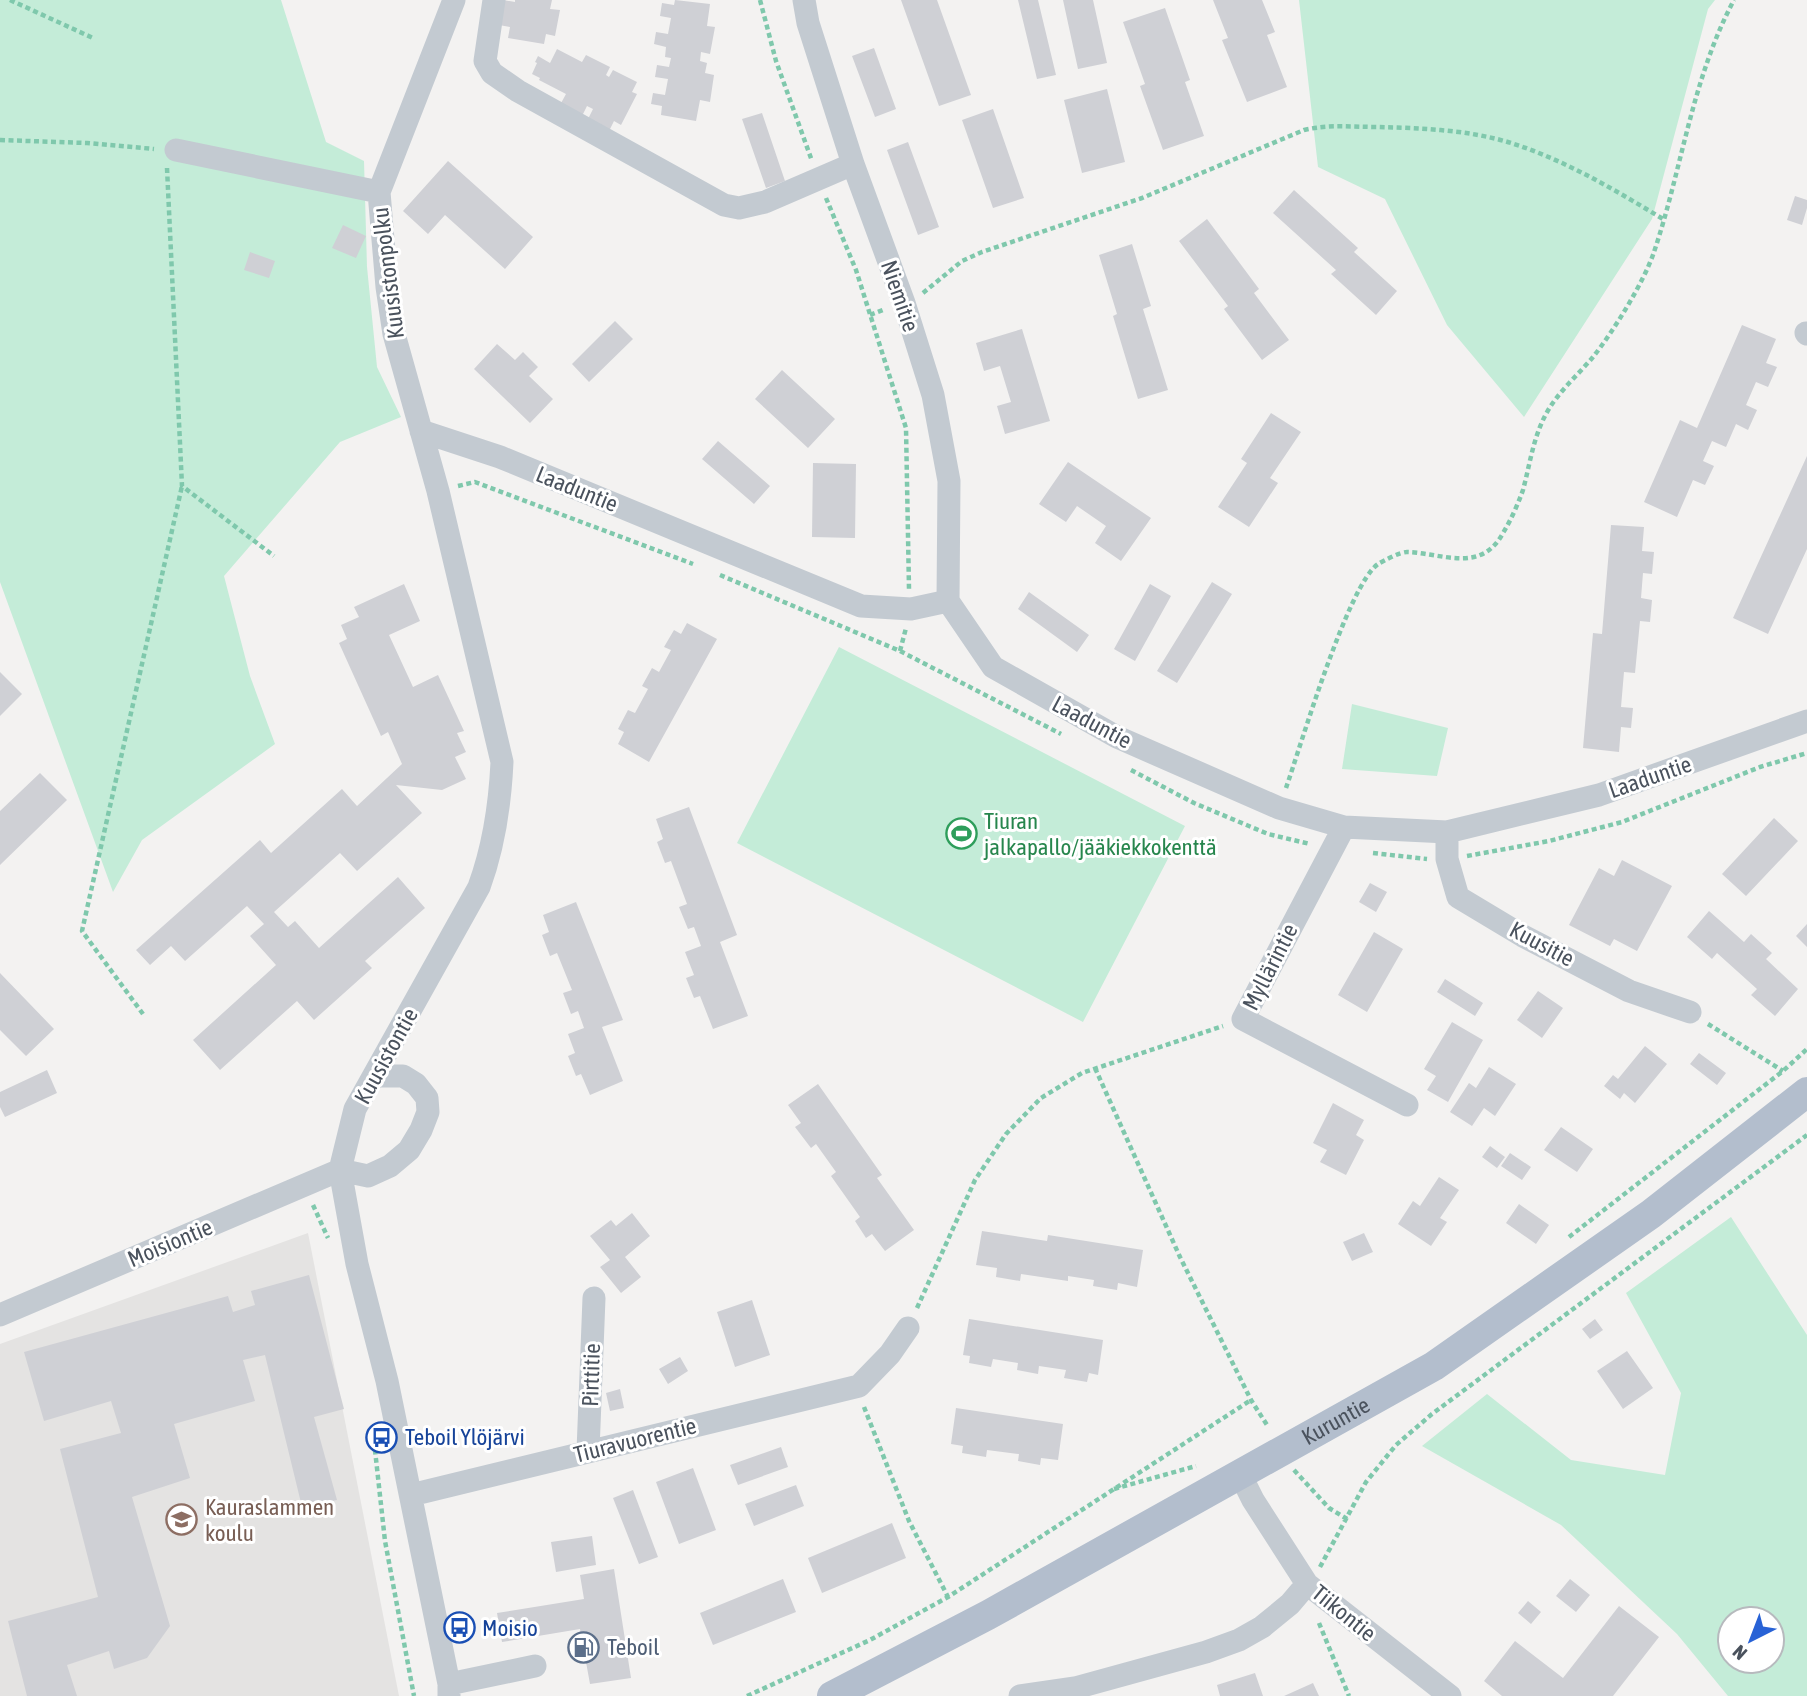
<svg xmlns="http://www.w3.org/2000/svg" width="1807" height="1696" font-family="'Asap Condensed',sans-serif">
<style>
.education{fill:#e4e3e2}
.green{fill:#c4ecd8;fill-rule:evenodd}
.building{fill:#cfd0d5}
.lines{fill:none;stroke-linecap:round;stroke-linejoin:round}
.path{stroke:#7fc8ac;stroke-width:4.5;stroke-dasharray:5 3.5;stroke-linecap:butt}
.minor{stroke:#c3cad1;stroke-width:23}
.major{stroke:#b3becd;stroke-width:30}
.labels{text-anchor:middle;dominant-baseline:central;stroke-width:6;stroke-linejoin:round;paint-order:stroke}
.street-label{font-size:23px;fill:#4a525d;stroke:#fff}
.leisure-label{font-size:23px;fill:#27864d;stroke:#fff;text-anchor:start}
.transit-label{font-size:23px;fill:#164399;stroke:#fff;text-anchor:start}
.education-label{font-size:23px;fill:#785e54;stroke:#fff;text-anchor:start}
.service-label{font-size:23px;fill:#4e5e75;stroke:#fff;text-anchor:start}
</style>
<rect width="100%" height="100%" fill="#f3f2f1"/>
<path class="education" d="M 308,1233 L 399,1696 L 0,1696 L 0,1344 Z"/>
<path class="green" d="M 0,0 L 281,0 L 326,142 L 364,161 L 367,267 L 377,367 L 401,417 L 340,442 L 224,576 L 250,676 L 275,744 L 142,840 L 113,892 L 0,582 Z
M 1299,0 L 1715,0 L 1708,9 L 1652,219 L 1524,417 L 1447,325 L 1385,199 L 1318,167 Z
M 839,647 L 1185,826 L 1083,1022 L 737,843 Z
M 1352,704 L 1448,728 L 1437,776 L 1342,769 Z
M 1731,1217 L 1807,1335 L 1807,1696 L 1728,1696 L 1677,1634 L 1561,1525 L 1422,1446 L 1487,1394 L 1571,1460 L 1665,1475 L 1681,1393 L 1626,1293 ZM 1730,1619 L 1772,1619 L 1772,1661 L 1730,1661 Z"/>
<path class="building" d="M 503,0 L 515,2 L 515,0 L 552,0 L 550,9 L 560,10 L 555,36 L 546,34 L 544,44 L 508,38 L 510,27 L 499,25 Z
M 675,0 L 710,4 L 707,26 L 715,27 L 710,54 L 701,52 L 700,61 L 707,63 L 705,73 L 714,75 L 710,102 L 700,100 L 696,121 L 661,115 L 662,106 L 651,104 L 653,93 L 665,95 L 668,79 L 655,77 L 657,65 L 669,67 L 671,58 L 665,57 L 666,47 L 654,44 L 656,32 L 668,34 L 671,18 L 660,16 L 662,3 L 674,5 Z
M 901,0 L 937,0 L 971,95 L 939,106 Z
M 1018,0 L 1038,0 L 1056,75 L 1037,79 Z
M 1063,0 L 1093,0 L 1107,63 L 1078,69 Z
M 1213,0 L 1262,0 L 1275,32 L 1267,35 L 1287,87 L 1247,102 L 1222,40 L 1228,38 Z
M 1165,8 L 1190,80 L 1185,82 L 1204,136 L 1163,150 L 1140,86 L 1145,84 L 1123,22 Z
M 874,48 L 896,109 L 875,117 L 852,56 Z
M 557,49 L 582,62 L 586,55 L 610,67 L 606,75 L 609,77 L 613,70 L 637,82 L 632,92 L 637,94 L 621,125 L 614,121 L 609,131 L 587,121 L 593,109 L 587,106 L 582,116 L 560,105 L 566,94 L 539,80 L 540,78 L 532,74 L 537,63 L 535,62 L 538,56 L 550,63 Z
M 1107,89 L 1125,162 L 1082,173 L 1064,100 Z
M 993,109 L 1024,198 L 993,208 L 962,120 Z
M 762,113 L 785,181 L 766,188 L 742,119 Z
M 908,142 L 939,227 L 918,235 L 887,150 Z
M 448,161 L 533,237 L 505,269 L 445,215 L 428,234 L 403,211 Z
M 1294,190 L 1358,248 L 1354,252 L 1397,291 L 1376,315 L 1331,274 L 1336,270 L 1273,213 Z
M 1795,196 L 1807,200 L 1807,208 L 1802,225 L 1787,220 Z
M 1207,219 L 1259,289 L 1254,293 L 1289,340 L 1262,360 L 1224,309 L 1228,306 L 1179,241 Z
M 343,225 L 366,236 L 356,258 L 332,248 Z
M 1132,244 L 1151,306 L 1143,309 L 1168,390 L 1138,399 L 1113,316 L 1117,314 L 1099,255 Z
M 250,252 L 275,261 L 269,278 L 244,270 Z
M 615,321 L 633,339 L 589,382 L 572,364 Z
M 1742,325 L 1776,339 L 1766,363 L 1777,367 L 1768,387 L 1756,382 L 1746,405 L 1757,410 L 1748,430 L 1736,424 L 1726,447 L 1712,441 L 1703,461 L 1714,466 L 1705,485 L 1693,480 L 1677,517 L 1644,502 L 1680,420 L 1697,428 Z
M 1022,329 L 1050,421 L 1005,434 L 997,406 L 1011,402 L 1000,366 L 984,371 L 976,343 Z
M 497,344 L 515,360 L 523,352 L 538,367 L 529,376 L 553,399 L 530,423 L 474,369 Z
M 782,370 L 835,419 L 808,448 L 755,399 Z
M 1271,413 L 1301,432 L 1270,478 L 1278,483 L 1249,527 L 1218,507 L 1247,463 L 1241,459 Z
M 718,441 L 770,486 L 754,504 L 702,459 Z
M 1807,456 L 1807,549 L 1768,634 L 1733,618 Z
M 1068,462 L 1151,518 L 1121,561 L 1095,543 L 1106,526 L 1077,506 L 1066,522 L 1039,504 Z
M 813,463 L 856,464 L 855,538 L 812,537 Z
M 1611,525 L 1644,527 L 1642,551 L 1654,552 L 1652,574 L 1643,573 L 1641,598 L 1652,600 L 1650,622 L 1640,621 L 1635,673 L 1624,672 L 1621,707 L 1633,708 L 1631,728 L 1621,727 L 1619,752 L 1583,748 L 1593,633 L 1602,634 Z
M 1212,582 L 1232,594 L 1177,683 L 1157,671 Z
M 404,584 L 420,621 L 389,635 L 413,687 L 438,675 L 464,731 L 457,733 L 466,752 L 455,757 L 466,779 L 442,790 L 396,785 L 422,813 L 357,871 L 340,853 L 274,912 L 288,927 L 295,921 L 319,948 L 398,877 L 425,908 L 365,961 L 372,968 L 314,1020 L 297,1001 L 220,1070 L 193,1040 L 276,965 L 250,936 L 264,924 L 247,906 L 185,961 L 171,946 L 150,965 L 136,950 L 260,840 L 271,853 L 342,789 L 357,806 L 402,764 L 388,732 L 381,736 L 339,643 L 347,639 L 341,625 L 359,617 L 354,607 Z
M 1150,584 L 1171,596 L 1135,661 L 1114,649 Z
M 1029,592 L 1089,635 L 1077,652 L 1018,609 Z
M 687,623 L 717,639 L 649,762 L 618,744 L 624,732 L 618,729 L 628,710 L 635,713 L 648,689 L 642,686 L 652,668 L 659,672 L 671,650 L 664,647 L 674,630 L 681,634 Z
M 0,672 L 22,694 L 0,716 Z
M 40,773 L 67,800 L 0,865 L 0,811 Z
M 689,807 L 737,935 L 720,942 L 748,1016 L 713,1029 L 700,996 L 694,998 L 686,978 L 694,975 L 685,952 L 701,946 L 694,927 L 688,929 L 679,907 L 687,904 L 671,861 L 665,863 L 657,842 L 663,839 L 656,819 Z
M 1774,818 L 1798,841 L 1746,896 L 1722,874 Z
M 1622,860 L 1672,886 L 1637,951 L 1614,939 L 1610,946 L 1569,925 L 1599,868 L 1614,876 Z
M 1370,883 L 1387,892 L 1376,912 L 1359,902 Z
M 576,902 L 623,1020 L 602,1027 L 623,1081 L 590,1095 L 581,1074 L 576,1076 L 568,1056 L 575,1053 L 568,1034 L 584,1028 L 578,1011 L 571,1014 L 563,993 L 572,990 L 557,953 L 550,956 L 542,935 L 549,932 L 543,915 Z
M 1709,911 L 1744,942 L 1751,934 L 1772,953 L 1766,959 L 1798,989 L 1775,1016 L 1751,995 L 1757,989 L 1717,953 L 1712,959 L 1687,937 Z
M 1807,924 L 1807,947 L 1796,936 Z
M 1374,932 L 1403,949 L 1367,1012 L 1338,995 Z
M 0,973 L 54,1029 L 26,1056 L 0,1030 Z
M 1445,979 L 1483,1003 L 1475,1016 L 1437,992 Z
M 1538,991 L 1563,1008 L 1542,1038 L 1517,1020 Z
M 1452,1022 L 1483,1040 L 1448,1102 L 1427,1090 L 1436,1076 L 1424,1069 Z
M 1645,1046 L 1667,1064 L 1635,1103 L 1624,1093 L 1620,1099 L 1604,1086 L 1613,1075 L 1618,1079 Z
M 1699,1053 L 1726,1073 L 1717,1085 L 1690,1064 Z
M 1489,1067 L 1516,1084 L 1495,1116 L 1484,1108 L 1472,1126 L 1450,1112 L 1469,1083 L 1476,1088 Z
M 47,1070 L 57,1093 L 5,1117 L 0,1107 L 0,1092 Z
M 818,1084 L 882,1175 L 877,1178 L 914,1230 L 885,1251 L 872,1234 L 866,1238 L 855,1221 L 860,1217 L 831,1176 L 836,1172 L 816,1144 L 811,1148 L 795,1127 L 801,1123 L 788,1105 Z
M 1333,1103 L 1364,1120 L 1356,1135 L 1364,1140 L 1346,1175 L 1320,1162 L 1327,1150 L 1313,1143 Z
M 1561,1127 L 1593,1149 L 1577,1172 L 1544,1150 Z
M 1490,1146 L 1505,1157 L 1497,1168 L 1482,1157 Z
M 1510,1153 L 1531,1167 L 1522,1180 L 1501,1166 Z
M 1439,1177 L 1459,1190 L 1440,1218 L 1447,1222 L 1431,1246 L 1398,1224 L 1413,1201 L 1420,1206 Z
M 1519,1204 L 1549,1225 L 1536,1244 L 1506,1223 Z
M 632,1213 L 650,1236 L 625,1257 L 641,1277 L 621,1293 L 600,1267 L 610,1260 L 590,1236 L 611,1220 L 616,1226 Z
M 982,1231 L 1047,1241 L 1048,1235 L 1143,1250 L 1137,1287 L 1118,1283 L 1117,1290 L 1093,1286 L 1094,1280 L 1068,1276 L 1068,1281 L 1021,1274 L 1020,1281 L 996,1277 L 997,1268 L 976,1265 Z
M 1364,1233 L 1373,1252 L 1352,1261 L 1343,1242 Z
M 309,1275 L 344,1409 L 314,1417 L 337,1500 L 302,1507 L 265,1355 L 243,1360 L 255,1401 L 174,1424 L 190,1478 L 132,1497 L 170,1626 L 147,1658 L 114,1669 L 109,1651 L 67,1665 L 77,1696 L 27,1696 L 8,1621 L 98,1597 L 60,1449 L 121,1433 L 111,1401 L 44,1421 L 24,1352 L 228,1296 L 233,1312 L 255,1305 L 251,1291 Z
M 752,1300 L 770,1355 L 735,1367 L 717,1312 Z
M 969,1319 L 1103,1340 L 1098,1375 L 1089,1373 L 1087,1382 L 1064,1378 L 1066,1370 L 1039,1366 L 1038,1374 L 1017,1370 L 1018,1363 L 993,1359 L 991,1367 L 969,1363 L 970,1356 L 963,1355 Z
M 1595,1319 L 1603,1330 L 1590,1339 L 1582,1329 Z
M 1627,1351 L 1653,1388 L 1623,1409 L 1597,1371 Z
M 680,1357 L 688,1371 L 668,1384 L 659,1369 Z
M 620,1389 L 624,1408 L 610,1411 L 606,1393 Z
M 956,1408 L 1063,1424 L 1058,1460 L 1041,1458 L 1040,1465 L 1018,1461 L 1019,1454 L 987,1450 L 986,1457 L 962,1453 L 963,1446 L 951,1444 Z
M 781,1447 L 788,1467 L 738,1485 L 730,1465 Z
M 693,1468 L 716,1530 L 679,1544 L 656,1482 Z
M 796,1485 L 804,1506 L 754,1526 L 745,1504 Z
M 633,1490 L 658,1557 L 639,1564 L 613,1498 Z
M 892,1523 L 906,1558 L 822,1593 L 808,1558 Z
M 592,1536 L 596,1565 L 556,1572 L 551,1542 Z
M 614,1569 L 631,1678 L 590,1684 L 580,1629 L 502,1642 L 497,1613 L 584,1599 L 580,1575 Z
M 783,1579 L 796,1612 L 713,1645 L 700,1613 Z
M 1570,1579 L 1590,1595 L 1576,1612 L 1556,1596 Z
M 1528,1601 L 1541,1612 L 1531,1624 L 1518,1613 Z
M 1619,1606 L 1659,1637 L 1613,1696 L 1502,1696 L 1484,1681 L 1515,1641 L 1563,1678 Z
M 1255,1673 L 1263,1696 L 1220,1696 L 1217,1685 Z
M 1313,1683 L 1319,1696 L 1284,1696 Z"/>
<g class="lines">
<path class="path" d="M 10,0 L 93,38
M 760,0 L 776,61 L 812,161
M 0,140 L 87,143 L 154,149
M 167,168 L 182,486 L 274,556
M 826,198 L 856,270 L 906,428 L 909,589
M 923,293 L 962,261 L 982,252 L 1142,198 L 1304,130 C 1330,124 1352,127 1378,127 C 1421,128 1470,130 1511,143 C 1565,160 1615,190 1663,219
M 870,315 L 883,310
M 458,486 L 475,482 L 693,564
M 720,575 L 900,651 L 1061,734
M 900,651 L 906,628
M 1131,770 L 1194,803 L 1268,834 L 1310,844
M 1286,788 C 1301,745 1348,585 1378,564 C 1385,560 1400,552 1407,552 C 1442,553 1481,574 1503,533 C 1511,520 1518,504 1523,490 C 1530,464 1533,438 1546,414 C 1557,393 1578,375 1593,357 C 1613,332 1644,282 1654,252 C 1682,169 1692,78 1734,0
M 1373,853 L 1427,859
M 1467,856 L 1549,841 L 1622,822 L 1760,767 L 1807,753
M 143,1014 L 82,931 L 182,486
M 1708,1024 L 1783,1071
M 1095,1068 L 1180,1257 L 1251,1400 L 1267,1425
M 313,1205 L 328,1238
M 1569,1237 L 1783,1071 L 1807,1049
M 917,1308 L 975,1180 L 1006,1134 L 1041,1098 L 1082,1073 L 1223,1026
M 864,1407 L 909,1521 L 948,1597
M 374,1441 L 385,1541 L 414,1696
M 1294,1470 L 1329,1508 L 1347,1519
M 1114,1489 L 1196,1466
M 1320,1567 L 1366,1482 L 1396,1445 L 1432,1414 L 1807,1135
M 1319,1623 L 1349,1696
M 747,1696 L 870,1640 L 948,1597 L 1251,1400"/>
<path class="minor" d="M 494,0 L 485,61 L 492,73 L 518,91 L 724,205 L 739,208 L 765,202 L 853,164
M 804,0 L 808,23 L 853,164 L 904,303 L 933,395 L 949,481 L 948,601
M 176,150 L 379,192
M 1806,333 L 1807,334
M 421,431 L 500,457 L 861,606 L 911,609 L 948,601 L 993,667 L 1117,737 L 1279,808 L 1344,827 L 1447,832 L 1599,795 L 1807,721
M 1344,827 L 1243,1019 L 1407,1105
M 1447,832 L 1447,859 L 1458,897 L 1523,936 L 1629,991 L 1690,1012
M 340,1170 L 368,1176 L 390,1166 L 409,1150 L 421,1130 L 428,1112 L 427,1098 L 416,1084 L 403,1076 L 375,1076
M 0,1315 L 340,1170
M 588,1451 L 594,1298
M 1240,1474 L 1253,1500 L 1307,1584 L 1450,1696
M 411,1495 L 859,1386 L 890,1354 L 908,1328
M 449,1684 L 535,1666
M 449,1696 L 449,1684 L 387,1381 L 357,1264 L 340,1170 L 355,1109 L 479,887 C 494,846 500,805 502,762 L 438,491 L 394,334 L 387,287 L 379,192 L 454,0
M 1020,1696 L 1075,1688 L 1206,1652 L 1239,1640 L 1262,1627 L 1290,1604 L 1307,1584"/>
<path class="major" id="s1" d="M 832,1696 L 988,1615 L 1434,1366 L 1651,1214 L 1807,1092"/>
</g>
<defs>
<symbol id="stadium-ring" viewBox="-11 -11 22 22"><circle r="9.5" fill="#fff" stroke="#2e9e5b" stroke-width="1.5"/><path d="M0-5a6.5 5 0 1 0 0 10a6.5 5 0 1 0 0-10ZM-3.5-1.8h7v3.6h-7Z" fill="#2e9e5b"/></symbol>
<symbol id="bus-ring" viewBox="-11 -11 22 22"><circle r="9.5" fill="#fff" stroke="#1a4fb4" stroke-width="1.5"/><path d="M-5-6H5V4H4V6H2V4H-2V6H-4V4H-5ZM-3.5-4V0h7V-4ZM-3.5 1.2v1.5H-2V1.2ZM2 1.2v1.5H3.5V1.2Z" fill="#1a4fb4"/></symbol>
<symbol id="school-ring" viewBox="-11 -11 22 22"><circle r="9.5" fill="#fff" stroke="#8d6e63" stroke-width="1.5"/><path d="M0-5L7-2L0 1L-7-2ZM-4 1L0 2.5L4 1V4Q0 6-4 4Z" fill="#8d6e63"/></symbol>
<symbol id="fuel-ring" viewBox="-11 -11 22 22"><circle r="9.5" fill="#fff" stroke="#5c6f8a" stroke-width="1.5"/><path d="M-5.5-6h7V0h2V4h1.3V-2.5L3-4.5l.8-.8L6-3V5H2.5V1h-1V6h-7ZM-4.2-4.7v3.2H.2V-4.7Z" fill="#5c6f8a"/></symbol>
</defs>
<g fill-rule="evenodd">
<use href="#stadium-ring" x="944" y="816" width="35" height="35"/>
<use href="#bus-ring" x="364" y="1420" width="35" height="35"/>
<use href="#school-ring" x="164" y="1502" width="35" height="35"/>
<use href="#bus-ring" x="442" y="1610" width="35" height="35"/>
<use href="#fuel-ring" x="566" y="1630" width="35" height="35"/>
</g>
<g class="labels">
<g class="street-label">
<text transform="translate(388 273) rotate(-97)">Kuusistonpolku</text>
<text transform="translate(900 296) rotate(71)">Niemitie</text>
<text transform="translate(577 489) rotate(22)">Laaduntie</text>
<text transform="translate(1092 722) rotate(28)">Laaduntie</text>
<text transform="translate(1650 777) rotate(-19)">Laaduntie</text>
<text transform="translate(1542 944) rotate(28)">Kuusitie</text>
<text transform="translate(1270 967) rotate(-63)">Myllärintie</text>
<text transform="translate(386 1056) rotate(-61)">Kuusistontie</text>
<text transform="translate(170 1243) rotate(-23)">Moisiontie</text>
<text transform="translate(591 1375) rotate(-88)">Pirttitie</text>
<text stroke="none"><textPath href="#s1" startOffset="574">Kuruntie</textPath></text>
<text transform="translate(635 1440) rotate(-14)">Tiuravuorentie</text>
<text transform="translate(1344 1613) rotate(39)">Tiikontie</text>
</g>
<g class="leisure-label">
<text x="984" y="821">Tiuran<tspan x="984" dy="26">jalkapallo/jääkiekkokenttä</tspan></text>
</g>
<g class="transit-label">
<text x="405" y="1437">Teboil Ylöjärvi</text>
<text x="482" y="1628">Moisio</text>
</g>
<g class="education-label">
<text x="205" y="1507">Kauraslammen<tspan x="205" dy="26">koulu</tspan></text>
</g>
<g class="service-label">
<text x="607" y="1647">Teboil</text>
</g>
</g>
<g transform="translate(1751 1640) rotate(222)"><circle r="33" fill="#ffffff" stroke="#b7babe" stroke-width="2"/>
<path d="M0-5L12 26L0 18L-12 26Z" fill="#2862d6"/>
<text y="-10" font-size="19" font-weight="bold" text-anchor="middle" fill="#4a525d">N</text>
</g>
</svg>
